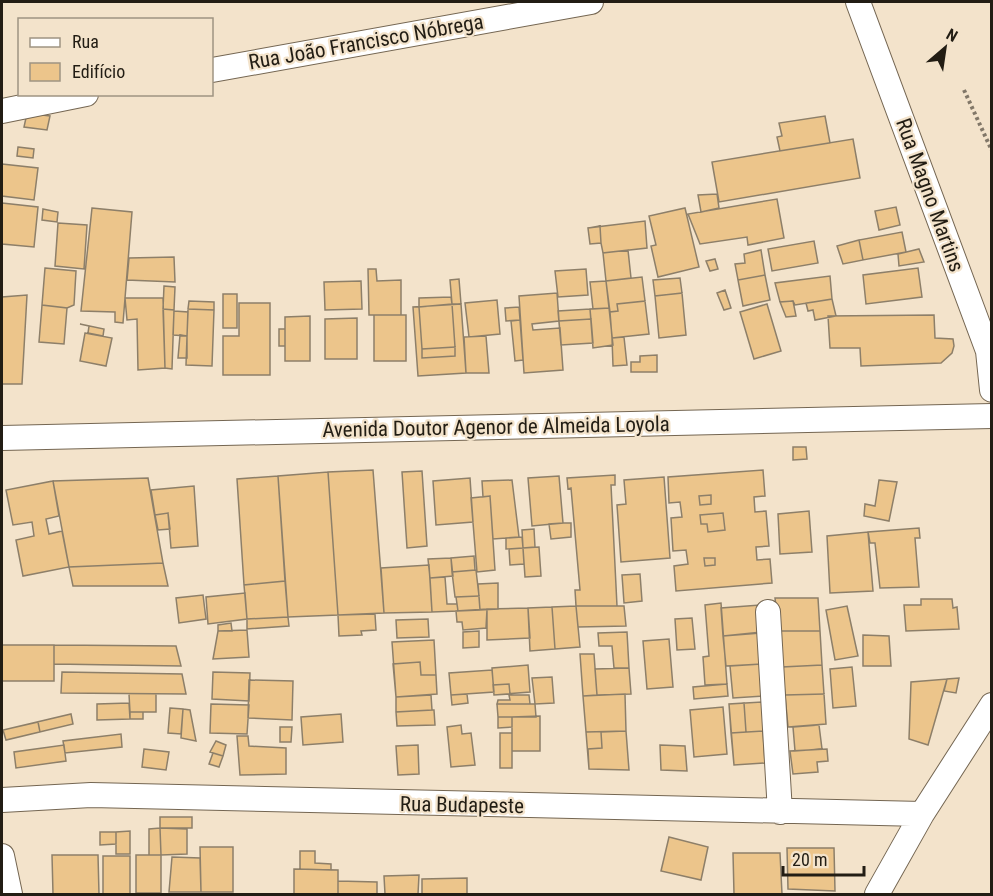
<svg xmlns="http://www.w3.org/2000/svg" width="993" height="896" font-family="'Roboto Condensed',sans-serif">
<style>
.building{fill:#ecc58b;stroke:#8d7f69;stroke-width:1.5}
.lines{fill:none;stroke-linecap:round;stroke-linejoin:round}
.street-casing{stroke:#746652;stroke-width:26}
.path{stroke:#817768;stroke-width:4;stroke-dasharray:3 3;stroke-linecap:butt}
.street{stroke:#fff;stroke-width:24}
.labels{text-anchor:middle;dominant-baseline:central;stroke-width:4.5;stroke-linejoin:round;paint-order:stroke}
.street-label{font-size:21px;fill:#221d14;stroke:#f3e3cb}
</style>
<rect width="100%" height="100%" fill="#f3e3cb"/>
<path class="building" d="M 27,113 L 50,116 L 47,130 L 24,127 Z
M 825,116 L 830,143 L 780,151 L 777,137 L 782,136 L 779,123 Z
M 853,139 L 860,178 L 719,202 L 712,162 Z
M 18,147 L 34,149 L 33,158 L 17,156 Z
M 2,164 L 38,168 L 34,200 L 2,196 Z
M 717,194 L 719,208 L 701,212 L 698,195 Z
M 777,199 L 784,238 L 748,245 L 747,237 L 700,244 L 688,214 Z
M 2,203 L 38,207 L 34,247 L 2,244 Z
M 896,207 L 900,225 L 879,230 L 875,211 Z
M 92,208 L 132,212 L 123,323 L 115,322 L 115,312 L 81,311 Z
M 685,208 L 699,267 L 658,277 L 651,246 L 656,245 L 649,216 Z
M 43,209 L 58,212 L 57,222 L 42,220 Z
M 645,221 L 647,248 L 603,253 L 601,243 L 590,244 L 588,228 Z
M 58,223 L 87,225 L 84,269 L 55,266 Z
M 600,226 L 601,243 L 590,244 L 588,228 Z
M 902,232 L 906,252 L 863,260 L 859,240 Z
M 859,240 L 863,260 L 843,264 L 837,246 Z
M 814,241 L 818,263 L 772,271 L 768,249 Z
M 919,249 L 924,262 L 899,266 L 898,254 Z
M 628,250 L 631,278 L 606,281 L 603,253 Z
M 761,250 L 765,275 L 738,280 L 735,264 L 745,263 L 744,254 Z
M 174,257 L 175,282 L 127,280 L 129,258 Z
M 715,259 L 718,269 L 710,271 L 706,261 Z
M 45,268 L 76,271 L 74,305 L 67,308 L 42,305 Z
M 918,268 L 922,297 L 866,304 L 863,275 Z
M 368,269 L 376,269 L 377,281 L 401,280 L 401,315 L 369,315 Z
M 586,269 L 588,295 L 558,297 L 555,271 Z
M 765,275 L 770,300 L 743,306 L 738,280 Z
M 830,276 L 832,299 L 795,305 L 793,301 L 780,302 L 775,283 Z
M 642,277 L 645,301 L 617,304 L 618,311 L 610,312 L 606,281 Z
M 680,278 L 682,293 L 655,296 L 653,280 Z
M 459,279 L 461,304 L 452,304 L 450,280 Z
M 361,281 L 362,309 L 325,310 L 324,282 Z
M 606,281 L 609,308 L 593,309 L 590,282 Z
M 164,286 L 175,287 L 174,310 L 163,309 Z
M 725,290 L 731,308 L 724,310 L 717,293 Z
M 557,293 L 559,321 L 532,324 L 533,330 L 560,328 L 563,370 L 524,373 L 519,296 Z
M 682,293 L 686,335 L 659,338 L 655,296 Z
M 223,294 L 237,294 L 237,328 L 223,328 Z
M 27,295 L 22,384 L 2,384 L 2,297 Z
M 451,297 L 452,304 L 419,307 L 419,298 Z
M 125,298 L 163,298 L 165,368 L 138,370 L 137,319 L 127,320 Z
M 832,299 L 836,316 L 815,320 L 813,310 L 808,311 L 806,303 Z
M 497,300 L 500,334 L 469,337 L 465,303 Z
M 189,301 L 214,302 L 214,310 L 188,309 Z
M 645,301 L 649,334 L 612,338 L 610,312 L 618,311 L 617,304 Z
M 793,301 L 796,316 L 786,317 L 780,302 Z
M 239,303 L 270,303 L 270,375 L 223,375 L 223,336 L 239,336 Z
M 452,304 L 455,347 L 422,349 L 419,307 Z
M 461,304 L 466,373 L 418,376 L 413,307 Z
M 767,304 L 781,351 L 754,359 L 740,312 Z
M 42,305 L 67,308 L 64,344 L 39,342 Z
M 519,307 L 520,320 L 506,321 L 505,308 Z
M 609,308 L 613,345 L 593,348 L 590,309 Z
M 163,309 L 174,310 L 172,369 L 165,368 Z
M 188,309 L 214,310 L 212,366 L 186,365 Z
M 590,309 L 593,343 L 561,345 L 558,311 Z
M 174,311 L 188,312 L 187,336 L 173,335 Z
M 374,315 L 406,315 L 406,361 L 374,361 Z
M 934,315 L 935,338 L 953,339 L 954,346 L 952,353 L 941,363 L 861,366 L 860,348 L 830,348 L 828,316 Z
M 310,316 L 310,361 L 285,361 L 285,317 Z
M 357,318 L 357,359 L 325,359 L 325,319 Z
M 591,319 L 593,343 L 561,345 L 559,321 Z
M 520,320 L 523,360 L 515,361 L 511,321 Z
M 80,324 L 104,329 L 103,336 L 88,333 L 89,326 Z
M 279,329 L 285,329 L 285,346 L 279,346 Z
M 85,333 L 112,338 L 106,366 L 80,361 Z
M 180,335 L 187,336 L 187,358 L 178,358 Z
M 486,336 L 489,373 L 466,373 L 464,337 Z
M 624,337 L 627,365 L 613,366 L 612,338 Z
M 455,347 L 455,356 L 422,358 L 422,349 Z
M 657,355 L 657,372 L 631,372 L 631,362 L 640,362 L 640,356 Z
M 793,447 L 806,447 L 807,459 L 793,460 Z
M 373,470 L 384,613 L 338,615 L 328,472 Z
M 763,470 L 765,496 L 754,497 L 755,512 L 766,511 L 769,546 L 756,547 L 757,560 L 770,559 L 772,583 L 676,591 L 674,566 L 688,564 L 686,550 L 673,551 L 671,518 L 682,517 L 680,502 L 669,503 L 668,477 Z
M 422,471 L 427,546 L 407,548 L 402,472 Z
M 328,472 L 338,615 L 288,617 L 278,476 Z
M 615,475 L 615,485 L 611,485 L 617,606 L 576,606 L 575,590 L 580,590 L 571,488 L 568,489 L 567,478 Z
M 278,476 L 285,581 L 244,585 L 237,479 Z
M 559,476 L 563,523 L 532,526 L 528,478 Z
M 664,477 L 670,558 L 621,562 L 617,505 L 626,504 L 624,480 Z
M 148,478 L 163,563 L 69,567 L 53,481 Z
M 470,478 L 473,522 L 436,525 L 433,481 Z
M 512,480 L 519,537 L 493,539 L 490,496 L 483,497 L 482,481 Z
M 879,480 L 897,482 L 889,521 L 864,516 L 865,504 L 875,506 Z
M 53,481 L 59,516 L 46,519 L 49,534 L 62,531 L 69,567 L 23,576 L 16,540 L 34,536 L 32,522 L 13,525 L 6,490 Z
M 194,486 L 198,546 L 171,548 L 168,513 L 155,515 L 151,490 Z
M 711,495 L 711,504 L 700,505 L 699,496 Z
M 490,496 L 495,570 L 477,572 L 471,498 Z
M 809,511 L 812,552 L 780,554 L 778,514 Z
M 168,513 L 170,529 L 158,530 L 155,515 Z
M 723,513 L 725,530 L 708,532 L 707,524 L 701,524 L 700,515 Z
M 563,523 L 571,523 L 571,537 L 551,539 L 549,524 Z
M 919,528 L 920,538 L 915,538 L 919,587 L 880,588 L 875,543 L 870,543 L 868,532 Z
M 534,529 L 535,547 L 523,548 L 522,530 Z
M 868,532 L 873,591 L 830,593 L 827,536 Z
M 522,537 L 523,548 L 506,549 L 506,538 Z
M 539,547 L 541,576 L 525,577 L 523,548 Z
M 523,548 L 524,564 L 510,565 L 509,549 Z
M 474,556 L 475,570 L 452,572 L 451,558 Z
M 451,558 L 453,576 L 430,578 L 428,559 Z
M 704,558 L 715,558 L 715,565 L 705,566 Z
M 163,563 L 168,586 L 73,586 L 69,567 Z
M 429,565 L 432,612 L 384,613 L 381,568 Z
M 476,570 L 479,596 L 455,597 L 452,572 Z
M 640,574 L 642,601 L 624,603 L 622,575 Z
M 445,577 L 447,604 L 457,604 L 458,611 L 432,612 L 430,578 Z
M 285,581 L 288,617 L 247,619 L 244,585 Z
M 498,583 L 498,609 L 480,610 L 478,584 Z
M 245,593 L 247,619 L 208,624 L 206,597 Z
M 203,595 L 206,619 L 179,623 L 176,598 Z
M 479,596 L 480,610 L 458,611 L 456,597 Z
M 775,598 L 818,598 L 820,631 L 779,631 Z
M 921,599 L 952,599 L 953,608 L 957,607 L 959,629 L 906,631 L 904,605 L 921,605 Z
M 721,603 L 727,684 L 705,685 L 703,657 L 709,656 L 705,605 Z
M 760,605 L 762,632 L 723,636 L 721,608 Z
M 576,606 L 580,647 L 555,649 L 552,607 Z
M 576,606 L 624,606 L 626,626 L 578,627 Z
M 576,606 L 580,647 L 530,651 L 528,608 Z
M 847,606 L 858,656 L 835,660 L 826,610 Z
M 528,608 L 530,638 L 487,640 L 487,609 Z
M 487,609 L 486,628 L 463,630 L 462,622 L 457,622 L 456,611 Z
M 375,614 L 376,630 L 361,631 L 362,635 L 339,636 L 338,615 Z
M 288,617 L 289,626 L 247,629 L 247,619 Z
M 692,618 L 695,649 L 677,650 L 675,619 Z
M 428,619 L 429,637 L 397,638 L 396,620 Z
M 231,623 L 232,631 L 218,631 L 218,625 Z
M 247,630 L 249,657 L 213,659 L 218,631 Z
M 479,631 L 479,647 L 463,648 L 463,632 Z
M 779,631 L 820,631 L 822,665 L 782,667 Z
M 627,632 L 629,668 L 614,668 L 612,646 L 599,646 L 598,633 Z
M 761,633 L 762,664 L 726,666 L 723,636 Z
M 863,635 L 889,636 L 891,666 L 863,666 Z
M 669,639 L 673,687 L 647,689 L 643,641 Z
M 434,640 L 437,694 L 396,697 L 392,642 Z
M 2,645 L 54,645 L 54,681 L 2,681 Z
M 54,645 L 176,646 L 181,666 L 54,664 Z
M 580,654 L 594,654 L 597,695 L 583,696 Z
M 420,662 L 421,675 L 436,675 L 437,694 L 396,697 L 393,664 Z
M 762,664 L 764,696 L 733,698 L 730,666 Z
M 528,665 L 530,692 L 494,695 L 492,668 Z
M 822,665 L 824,694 L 785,695 L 782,667 Z
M 852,667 L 856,706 L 833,708 L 830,669 Z
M 629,668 L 631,694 L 597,695 L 595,669 Z
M 492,670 L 494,692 L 451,695 L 449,673 Z
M 62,672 L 182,674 L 186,694 L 61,693 Z
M 213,672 L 250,673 L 249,701 L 212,699 Z
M 552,677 L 554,703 L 535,704 L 532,678 Z
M 959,678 L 956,693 L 944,691 L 947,679 Z
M 947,679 L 928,745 L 909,739 L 911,682 Z
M 249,680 L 293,681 L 292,720 L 248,718 Z
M 509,684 L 510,694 L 494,695 L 493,685 Z
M 727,684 L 728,696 L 694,699 L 693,687 Z
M 129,694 L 156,694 L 156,712 L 130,712 Z
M 467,694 L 468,703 L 452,705 L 451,695 Z
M 625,694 L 626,731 L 586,732 L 583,696 Z
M 824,694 L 826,724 L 788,727 L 785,695 Z
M 431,695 L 432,710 L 396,712 L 396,697 Z
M 509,695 L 529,695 L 530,704 L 497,704 L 498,700 L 510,700 Z
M 762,702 L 765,763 L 734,765 L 729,704 Z
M 129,703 L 130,719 L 97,720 L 97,704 Z
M 744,703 L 746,732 L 731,733 L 729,704 Z
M 211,704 L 249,705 L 247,734 L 210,733 Z
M 497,704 L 535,704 L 536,717 L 498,717 Z
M 723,707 L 727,754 L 694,757 L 690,710 Z
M 170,708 L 183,709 L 181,734 L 168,733 Z
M 183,709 L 190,710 L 196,741 L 181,738 Z
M 432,710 L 434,710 L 435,725 L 397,726 L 396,712 Z
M 130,712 L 143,712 L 143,719 L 130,719 Z
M 71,714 L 73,724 L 6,740 L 3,730 Z
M 341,714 L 343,742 L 303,745 L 301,717 Z
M 540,716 L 540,751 L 512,751 L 512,717 Z
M 498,717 L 512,717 L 512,727 L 498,728 Z
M 38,722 L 40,732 L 6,740 L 3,730 Z
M 461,725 L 462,734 L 471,733 L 475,765 L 451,767 L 447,727 Z
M 819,725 L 822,749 L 795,751 L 793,727 Z
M 280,727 L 292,727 L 291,742 L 280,742 Z
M 626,731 L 629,770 L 589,769 L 586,732 Z
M 626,731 L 629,770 L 589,769 L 588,749 L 602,748 L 601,732 Z
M 763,731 L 765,763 L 734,765 L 731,733 Z
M 500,733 L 512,733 L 512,768 L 500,768 Z
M 121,734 L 122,747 L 65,753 L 63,741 Z
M 237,736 L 248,736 L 249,746 L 286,748 L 286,774 L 240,775 Z
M 216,741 L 226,745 L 223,756 L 210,752 Z
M 64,745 L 66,761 L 16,768 L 14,752 Z
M 418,745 L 419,774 L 398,775 L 396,746 Z
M 660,745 L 685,746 L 687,771 L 661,770 Z
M 144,749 L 169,752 L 166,770 L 142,767 Z
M 827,749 L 828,761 L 817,762 L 818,772 L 793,774 L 790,751 Z
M 213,753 L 223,756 L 219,767 L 209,764 Z
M 160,817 L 192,817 L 192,828 L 160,828 Z
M 160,828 L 187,829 L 187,854 L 161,855 Z
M 160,828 L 161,855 L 149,855 L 149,829 Z
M 130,831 L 130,854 L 116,854 L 116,832 Z
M 100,832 L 116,832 L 116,844 L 100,845 Z
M 669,837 L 708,847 L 701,880 L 661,871 Z
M 200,847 L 233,847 L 233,892 L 201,892 Z
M 787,848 L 834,848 L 835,891 L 788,889 Z
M 300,851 L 315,851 L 315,863 L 331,864 L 331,870 L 300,869 Z
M 733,853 L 780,853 L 782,894 L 734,894 Z
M 52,855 L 98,855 L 99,894 L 53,894 Z
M 136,855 L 161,855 L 161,893 L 136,893 Z
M 103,856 L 130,856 L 130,894 L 103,894 Z
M 172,857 L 200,858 L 201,892 L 169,892 Z
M 294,869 L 338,870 L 338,894 L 294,894 Z
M 419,875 L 418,894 L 385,894 L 384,876 Z
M 467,878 L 467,894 L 422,894 L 422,879 Z
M 338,881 L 377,882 L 377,894 L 338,894 Z"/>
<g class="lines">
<defs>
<path id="street" d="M 858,2 L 988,351 L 992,390
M 212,70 L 591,2
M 2,111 L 86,94
M 2,438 L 992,416
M 768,612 L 780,812
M 2,800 L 91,795 L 922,814
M 2,856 L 10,894
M 877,894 L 922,814 L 992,705"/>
</defs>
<use href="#street" class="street-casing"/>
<path class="path" d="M 964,90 L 992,151"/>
<use href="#street" class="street"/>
</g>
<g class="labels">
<g class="street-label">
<text transform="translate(366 42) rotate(-10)">Rua João Francisco Nóbrega</text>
<text transform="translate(930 195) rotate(70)">Rua Magno Martins</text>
<text transform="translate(496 427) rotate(-1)">Avenida Doutor Agenor de Almeida Loyola</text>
<text transform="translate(462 805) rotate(1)">Rua Budapeste</text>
</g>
</g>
<rect width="993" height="896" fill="none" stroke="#221d14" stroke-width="6"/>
<rect x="18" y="18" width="195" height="78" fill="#f3e3cb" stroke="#9f9482" stroke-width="1.5"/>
<rect x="30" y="38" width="30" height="9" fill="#ffffff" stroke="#9f9482" stroke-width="1.5"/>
<text x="72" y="48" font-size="18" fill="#221d14">Rua</text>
<rect x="30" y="63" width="30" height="18" fill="#ecc58b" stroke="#9f9482" stroke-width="1.5"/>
<text x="72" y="78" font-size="18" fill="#221d14">Edifício</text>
<g transform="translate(945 48) rotate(29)" stroke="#f3e3cb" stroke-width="4.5" paint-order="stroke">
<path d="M0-4.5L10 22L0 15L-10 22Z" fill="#221d14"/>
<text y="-9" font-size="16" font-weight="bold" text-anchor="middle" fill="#221d14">N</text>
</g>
<path d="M783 866v9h81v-9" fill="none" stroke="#221d14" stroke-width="3"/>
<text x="792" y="866" font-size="18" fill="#221d14" stroke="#f3e3cb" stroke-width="4.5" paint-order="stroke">20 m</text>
</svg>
